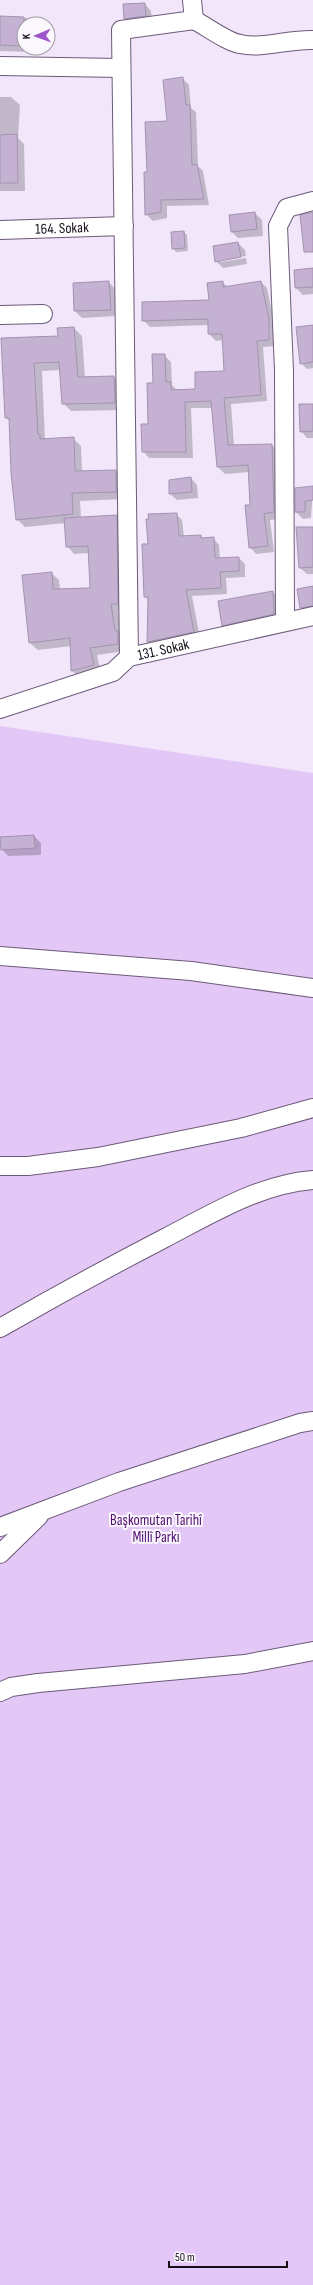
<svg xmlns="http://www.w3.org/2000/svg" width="313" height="2285" font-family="'Sofia Sans Condensed',sans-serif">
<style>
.green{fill:#e3c7f7}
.shadow{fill:#0003}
.building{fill:#c5b2d3;stroke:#a492b1}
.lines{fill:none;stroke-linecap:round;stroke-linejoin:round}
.street-casing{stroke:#6c5b78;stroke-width:20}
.street{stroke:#fff;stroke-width:18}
.labels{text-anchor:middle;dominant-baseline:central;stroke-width:4;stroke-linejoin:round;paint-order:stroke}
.street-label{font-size:15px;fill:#160f1a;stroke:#faf7fd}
.park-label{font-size:15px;fill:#520d72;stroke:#faf7fd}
</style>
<rect width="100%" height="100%" fill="#f1e6fa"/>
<path class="green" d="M 0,726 L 313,773 L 313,2285 L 0,2285 Z"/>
<path class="shadow" d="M 145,4 L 151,11 L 152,22 L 131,25 L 125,19 Z
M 0,17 L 27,18 L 33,24 L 24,24 L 24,48 L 33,48 L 33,52 L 0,51 Z
M 182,78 L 189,85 L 191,108 L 196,112 L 198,166 L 203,171 L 209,205 L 167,206 L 167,218 L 153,221 L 146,214 L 148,173 L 168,122 Z
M 0,97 L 11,97 L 20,105 L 18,138 L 24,144 L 25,191 L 0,191 Z
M 255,213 L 262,220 L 263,236 L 238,238 L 232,232 Z
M 184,232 L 187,235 L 188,251 L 176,252 L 173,248 Z
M 238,243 L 245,250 L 246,256 L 220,260 L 220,262 L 246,258 L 247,264 L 223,268 L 216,261 Z
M 313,269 L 313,294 L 303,295 L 296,288 L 295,271 Z
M 109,282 L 115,289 L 117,316 L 82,318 L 75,311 L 74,284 Z
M 222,282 L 228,287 L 261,282 L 267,288 L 275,327 L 276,346 L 263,347 L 267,401 L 231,404 L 234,446 L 272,445 L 279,452 L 280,519 L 270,520 L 274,552 L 256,554 L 250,547 L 250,472 L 225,474 L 218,467 L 213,408 L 191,408 L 193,458 L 149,458 L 143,451 L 149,425 L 154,384 L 164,355 L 171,362 L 172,385 L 177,390 L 196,390 L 225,372 L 223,340 L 216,341 L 209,334 L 209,325 L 150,327 L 143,320 L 210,301 Z
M 313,326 L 313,368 L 307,369 L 301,363 Z
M 74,328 L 82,336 L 85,378 L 114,377 L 122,385 L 122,410 L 71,411 L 63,403 L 61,370 L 42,371 L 45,440 L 73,438 L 81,446 L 82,472 L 116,471 L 124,479 L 124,499 L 80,501 L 81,518 L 116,516 L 124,524 L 125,611 L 118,611 L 125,651 L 97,655 L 101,673 L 80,678 L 72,671 L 71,646 L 38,650 L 30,643 L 51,573 L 59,580 L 60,590 L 91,589 L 89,553 L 74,554 L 67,546 L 65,523 L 25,527 L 17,519 L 10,421 L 6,418 L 2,339 L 59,336 Z
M 313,406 L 313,438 L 307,438 L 301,431 Z
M 191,478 L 197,485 L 198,498 L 177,500 L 170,494 Z
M 313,487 L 311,518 L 303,519 L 296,512 Z
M 176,514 L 182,520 L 184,537 L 201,536 L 204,539 L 213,538 L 219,545 L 220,559 L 239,558 L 245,564 L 245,577 L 226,578 L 227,594 L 192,596 L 200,638 L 155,648 L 148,642 L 149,600 L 145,597 L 149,545 Z
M 313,528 L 313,574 L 307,574 L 300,568 Z
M 313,587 L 313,615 L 309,615 L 301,608 Z
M 273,592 L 280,599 L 281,620 L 230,632 L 223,625 L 248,598 L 247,595 Z
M 34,836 L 41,843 L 41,855 L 8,856 L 2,849 Z"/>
<path class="building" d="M 145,3 L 146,16 L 124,19 L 123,4 Z
M 0,16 L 24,17 L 24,46 L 0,45 Z
M 183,77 L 186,105 L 190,105 L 192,165 L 197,164 L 204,199 L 161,200 L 161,212 L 145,215 L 144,172 L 147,172 L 145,122 L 167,121 L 163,80 Z
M 17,134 L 18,183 L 0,183 L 0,135 Z
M 255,212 L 257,229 L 231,232 L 229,215 Z
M 313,212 L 313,252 L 304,252 L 300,215 Z
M 184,231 L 185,248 L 172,249 L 171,232 Z
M 238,242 L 241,257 L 215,262 L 213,246 Z
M 313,268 L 313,287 L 295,288 L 294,270 Z
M 109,281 L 111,310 L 74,311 L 73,283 Z
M 223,281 L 223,287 L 261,281 L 269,319 L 269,340 L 257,341 L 261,395 L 224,398 L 228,445 L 272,444 L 274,512 L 264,514 L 268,546 L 249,548 L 245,505 L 250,505 L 248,465 L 217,467 L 211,401 L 185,402 L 186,452 L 142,452 L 141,424 L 148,424 L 147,383 L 153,383 L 152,354 L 165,354 L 166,382 L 171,382 L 171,390 L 195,389 L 195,372 L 224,371 L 222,334 L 208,334 L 208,319 L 142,321 L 142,302 L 209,300 L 207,283 Z
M 313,325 L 313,362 L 300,364 L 296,327 Z
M 74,327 L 78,377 L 114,376 L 115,403 L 62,404 L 59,362 L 34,363 L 38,434 L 40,434 L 40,439 L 74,437 L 75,471 L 116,470 L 116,492 L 72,493 L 73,514 L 16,520 L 11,473 L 9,418 L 5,418 L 1,338 L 58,336 L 57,328 Z
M 299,404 L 313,404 L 313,431 L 300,432 Z
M 191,477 L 192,492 L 169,494 L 169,480 Z
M 313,486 L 313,500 L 305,501 L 305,512 L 295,512 L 295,488 Z
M 177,513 L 179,536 L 201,535 L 201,538 L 214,537 L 215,558 L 239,557 L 239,571 L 220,572 L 221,588 L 186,590 L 194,632 L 147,642 L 148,597 L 144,597 L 142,544 L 148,544 L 146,519 L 149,519 L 148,514 Z
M 117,515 L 118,604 L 111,604 L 115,631 L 118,631 L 118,644 L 90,648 L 94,665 L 71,671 L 70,638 L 29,643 L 22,575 L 52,572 L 53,589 L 90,588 L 88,546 L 66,547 L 64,518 Z
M 296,527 L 313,527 L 313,567 L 299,568 Z
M 313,586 L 313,606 L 300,608 L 297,589 Z
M 273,591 L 274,614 L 222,626 L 218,601 Z
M 34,835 L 35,848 L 1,850 L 0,837 Z"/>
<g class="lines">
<defs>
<g id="street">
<path d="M 194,20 C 206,26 227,42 240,44 C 263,49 289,39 313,40"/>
<path d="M 0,66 L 121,68"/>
<path id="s1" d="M 0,230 L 124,226"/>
<path d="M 0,315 L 43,314"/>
<path d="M 285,622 L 284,371 L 278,226 L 287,208 L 313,201"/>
<path d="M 129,657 L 121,30 L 194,20 L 192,0"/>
<path id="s2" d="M 0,709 L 113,672 L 129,657 L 313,616"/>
<path d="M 0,956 L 191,971 L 313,988"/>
<path d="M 0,1166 L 28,1166 L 98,1157 L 241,1128 L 313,1108"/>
<path d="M 0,1328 C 54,1297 109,1267 165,1238 C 211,1214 260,1184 313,1180"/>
<path d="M 0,1527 L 119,1482 L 300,1423 L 313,1421"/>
<path d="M 0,1554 L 39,1516"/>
<path d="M 0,1692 L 11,1687 L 38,1683 L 245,1664 L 313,1651"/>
</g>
</defs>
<use href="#street" class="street-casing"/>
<use href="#street" class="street"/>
</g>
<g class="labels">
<g class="street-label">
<text stroke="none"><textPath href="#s1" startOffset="62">164. Sokak</textPath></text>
<text stroke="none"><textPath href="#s2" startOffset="176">131. Sokak</textPath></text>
</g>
<g class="park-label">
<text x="156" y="1520">Başkomutan Tarihî<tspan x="156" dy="17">Millî Parkı</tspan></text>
</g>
</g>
<g transform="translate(36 36) rotate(268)"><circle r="19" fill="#faf7fd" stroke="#9f9aa2"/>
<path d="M0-3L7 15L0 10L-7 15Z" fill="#9e56ca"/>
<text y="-6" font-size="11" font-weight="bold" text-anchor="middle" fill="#160f1a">K</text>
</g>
<path d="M169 2261v6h118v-6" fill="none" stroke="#160f1a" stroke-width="2"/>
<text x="175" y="2261" font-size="12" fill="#160f1a" stroke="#faf7fd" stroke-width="3" paint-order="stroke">50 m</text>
</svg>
